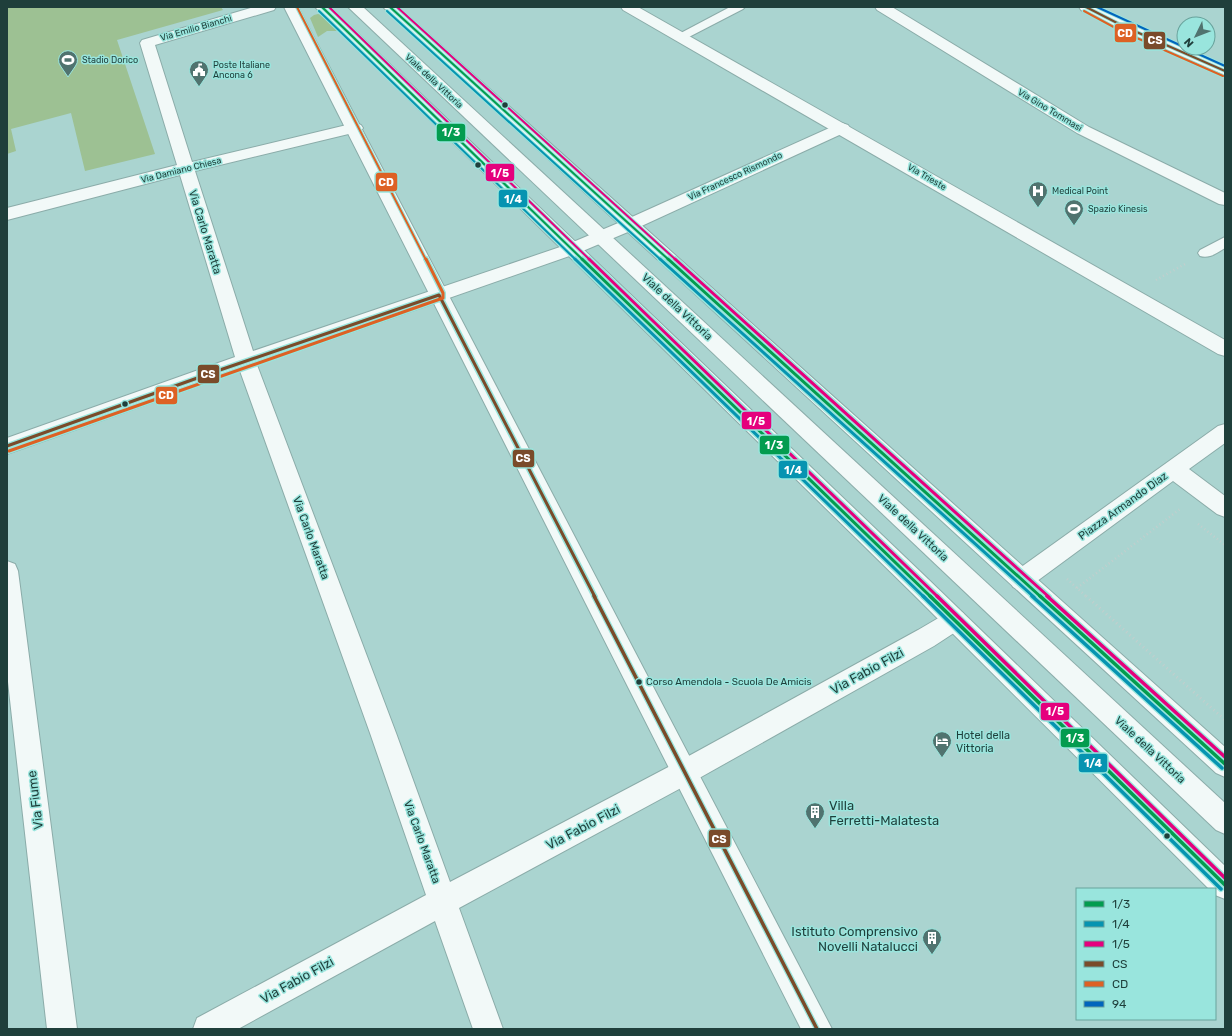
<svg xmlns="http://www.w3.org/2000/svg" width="1232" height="1036" font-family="Rubik,sans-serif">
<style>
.green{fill:#9dc193}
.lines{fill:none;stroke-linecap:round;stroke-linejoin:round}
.service-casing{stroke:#8baca9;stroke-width:2}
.pedestrian-casing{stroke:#8baca9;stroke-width:2}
.minor-casing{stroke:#8baca9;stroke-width:2}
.tertiary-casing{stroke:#8baca9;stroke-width:2}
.secondary-casing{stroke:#8baca9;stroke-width:2}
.path-far1{stroke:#c2cfcd;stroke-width:2.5;stroke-dasharray:1 3;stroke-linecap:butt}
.path{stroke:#c2cfcd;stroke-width:3;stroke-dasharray:1 3.5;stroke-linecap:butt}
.service{fill:#f2f9f8;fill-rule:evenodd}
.pedestrian{fill:#f2f9f8;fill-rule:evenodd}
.minor{fill:#f2f9f8;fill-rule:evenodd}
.tertiary{fill:#f2f9f8;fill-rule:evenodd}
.secondary{fill:#f2f9f8;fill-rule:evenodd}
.bus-1-far2-casing{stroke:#99e5dd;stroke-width:4}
.bus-1-far1-casing{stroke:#99e5dd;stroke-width:6}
.bus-1-casing{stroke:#99e5dd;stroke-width:6}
.bus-2-far2-casing{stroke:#99e5dd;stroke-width:4}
.bus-2-far1-casing{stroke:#99e5dd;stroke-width:6}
.bus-2-casing{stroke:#99e5dd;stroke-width:6}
.bus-3-far2-casing{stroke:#99e5dd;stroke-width:4}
.bus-3-far1-casing{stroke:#99e5dd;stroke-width:6}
.bus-3-casing{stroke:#99e5dd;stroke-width:6}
.bus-4-far2-casing{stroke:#99e5dd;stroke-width:4}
.bus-4-far1-casing{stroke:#99e5dd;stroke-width:6}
.bus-4-casing{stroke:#99e5dd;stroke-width:6}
.bus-5-far1-casing{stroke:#99e5dd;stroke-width:4}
.bus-5-casing{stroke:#99e5dd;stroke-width:6}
.bus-6-casing{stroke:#99e5dd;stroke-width:4}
.bus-1-far2{stroke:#039c4f;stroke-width:2}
.bus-1-far1{stroke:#039c4f;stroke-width:3}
.bus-1{stroke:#039c4f;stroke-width:3.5}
.bus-2-far2{stroke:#0694b1;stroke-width:2}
.bus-2-far1{stroke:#0694b1;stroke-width:3}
.bus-2{stroke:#0694b1;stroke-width:3.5}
.bus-3-far2{stroke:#e5007d;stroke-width:2}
.bus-3-far1{stroke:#e5007d;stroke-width:3}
.bus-3{stroke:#e5007d;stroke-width:3.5}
.bus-4-far2{stroke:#7a4b2a;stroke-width:2}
.bus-4-far1{stroke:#7a4b2a;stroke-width:3}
.bus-4{stroke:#7a4b2a;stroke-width:3.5}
.bus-5-far1{stroke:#dd6124;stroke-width:2}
.bus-5{stroke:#dd6124;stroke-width:3}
.bus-6{stroke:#0065bd;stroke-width:2}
.bus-dot{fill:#1f3f3b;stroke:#99e5dd;stroke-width:1.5}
.labels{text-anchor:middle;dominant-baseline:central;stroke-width:3;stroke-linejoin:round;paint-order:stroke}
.far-street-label{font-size:9px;fill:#1f3f3b;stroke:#99e5dd}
.far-poi-label{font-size:9px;fill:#1f3f3b;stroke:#99e5dd;text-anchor:start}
.bus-label{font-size:10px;fill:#1f3f3b;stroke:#99e5dd;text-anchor:start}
.street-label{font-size:11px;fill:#1f3f3b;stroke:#99e5dd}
.poi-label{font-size:11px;fill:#1f3f3b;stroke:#99e5dd;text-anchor:start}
.near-street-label{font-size:13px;fill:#1f3f3b;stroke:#99e5dd}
.near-poi-label{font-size:13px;fill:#1f3f3b;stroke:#99e5dd;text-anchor:start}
.line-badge{stroke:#99e5dd;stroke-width:1.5}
.badge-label{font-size:11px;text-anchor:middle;font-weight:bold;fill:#fff}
</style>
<rect width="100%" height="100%" fill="#aad4d0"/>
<path class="green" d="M 7,7 L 221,7 L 223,10 L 117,40 L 155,154 L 85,171 L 71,113 L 11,129 L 16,151 L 7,154 Z
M 318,14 L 323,15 L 340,31 L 327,31 L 318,37 L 310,18 L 314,15 Z"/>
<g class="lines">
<defs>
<path id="service" d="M 730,7 L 745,7 L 743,9 L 685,39 L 677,39 L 675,37 L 677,35 Z
M 1225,237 L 1225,248 C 1217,253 1209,259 1200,256 L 1198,253 L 1200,250 Z"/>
<path id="pedestrian" d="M 348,7 L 363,7 L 1225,803 L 1225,834 L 1216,830 Z"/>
<path id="minor" d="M 254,7 L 276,7 L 274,10 L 155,45 L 192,162 L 355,123 L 361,125 L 363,128 L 361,131 L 195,171 L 253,351 L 566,245 L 623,221 L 836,125 L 842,123 L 848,125 L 850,128 L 848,131 L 635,229 L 578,253 L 257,365 L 396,733 L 450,882 L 676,763 L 918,630 L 947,613 L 955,609 L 963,613 L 967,620 L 963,627 L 934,646 L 694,781 L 459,908 L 503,1029 L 473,1029 L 435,921 L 238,1029 L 193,1029 L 197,1018 L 426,895 L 370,733 L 240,371 L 7,454 L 7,438 L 235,357 L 180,175 L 7,220 L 7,208 L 177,165 L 140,43 L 142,40 Z
M 875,7 L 892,7 L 1089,127 L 1225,193 L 1225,205 L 1219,204 L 1077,133 L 877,10 Z
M 1225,424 L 1225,443 L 1189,469 L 1225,496 L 1225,517 L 1217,514 L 1173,481 L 1029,587 L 1021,590 L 1013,587 L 1010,580 L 1013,573 L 1218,426 Z
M 7,561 L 15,564 L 18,571 L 77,1029 L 47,1029 L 7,673 Z"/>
<path id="tertiary" d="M 284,7 L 298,7 L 832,1029 L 801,1029 Z
M 315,7 L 330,7 L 928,579 L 1225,866 L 1225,899 L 1215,895 L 1215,889 L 1209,889 L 912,593 Z
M 383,7 L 398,7 L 1225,747 L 1225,777 L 1216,773 Z
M 621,7 L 638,7 L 1225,340 L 1225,356 L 1218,354 L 623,10 Z"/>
<path id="secondary" d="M 1079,7 L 1097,7 L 1128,23 L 1225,66 L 1225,75 L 1118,29 L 1081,10 Z"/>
</defs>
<use href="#service" class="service-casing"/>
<use href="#pedestrian" class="pedestrian-casing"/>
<use href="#minor" class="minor-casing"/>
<use href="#tertiary" class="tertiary-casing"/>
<use href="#secondary" class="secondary-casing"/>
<path class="path-far1" d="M 1156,280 L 1185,264
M 1198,524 L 1225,545
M 1067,579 L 1087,597
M 1077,588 L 1180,509"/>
<path class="path" d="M 1086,596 L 1225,720"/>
<use href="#service" class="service"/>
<use href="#pedestrian" class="pedestrian"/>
<use href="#minor" class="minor"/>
<use href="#tertiary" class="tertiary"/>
<use href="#secondary" class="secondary"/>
<defs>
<path id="bus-1-far2" d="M 322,7 L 583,260
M 390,7 L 669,260"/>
<path id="bus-1-far1" d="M 582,259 L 931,597
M 668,259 L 1041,597"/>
<path id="bus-1" d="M 930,596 L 1225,885
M 1040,596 L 1225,764"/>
<path id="bus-2-far2" d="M 319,11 L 576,260
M 387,11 L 661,260"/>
<path id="bus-2-far1" d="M 575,259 L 924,597
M 660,259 L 1034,597"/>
<path id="bus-2" d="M 923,596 L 1221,889
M 1032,596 L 1222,768"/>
<path id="bus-3-far2" d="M 329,7 L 590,260
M 397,7 L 676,260"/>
<path id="bus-3-far1" d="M 589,259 L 938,597
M 675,259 L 1049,597"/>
<path id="bus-3" d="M 937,596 L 1225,878
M 1047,596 L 1225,757"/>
<path id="bus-4-far2" d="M 1086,7 L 1123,26 L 1225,71"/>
<path id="bus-4-far1" d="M 7,446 L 217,371 L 439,295 L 595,597"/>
<path id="bus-4" d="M 594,596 L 817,1029"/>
<path id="bus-5-far1" d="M 297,7 L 426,260
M 1084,11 L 1121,31 L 1223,76"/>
<path id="bus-5" d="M 9,451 L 443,298 L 443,293 L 426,259"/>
<path id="bus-6" d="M 1097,7 L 1184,47
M 1185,48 L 1225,66"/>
</defs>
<use href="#bus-1-far2" class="bus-1-far2-casing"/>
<use href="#bus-1-far1" class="bus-1-far1-casing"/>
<use href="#bus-1" class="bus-1-casing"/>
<use href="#bus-2-far2" class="bus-2-far2-casing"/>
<use href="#bus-2-far1" class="bus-2-far1-casing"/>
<use href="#bus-2" class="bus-2-casing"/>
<use href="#bus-3-far2" class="bus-3-far2-casing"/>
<use href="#bus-3-far1" class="bus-3-far1-casing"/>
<use href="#bus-3" class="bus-3-casing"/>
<use href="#bus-4-far2" class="bus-4-far2-casing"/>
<use href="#bus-4-far1" class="bus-4-far1-casing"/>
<use href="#bus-4" class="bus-4-casing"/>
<use href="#bus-5-far1" class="bus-5-far1-casing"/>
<use href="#bus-5" class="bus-5-casing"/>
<use href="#bus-6" class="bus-6-casing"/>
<use href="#bus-1-far2" class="bus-1-far2"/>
<use href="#bus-1-far1" class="bus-1-far1"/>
<use href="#bus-1" class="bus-1"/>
<use href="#bus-2-far2" class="bus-2-far2"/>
<use href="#bus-2-far1" class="bus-2-far1"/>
<use href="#bus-2" class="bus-2"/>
<use href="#bus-3-far2" class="bus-3-far2"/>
<use href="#bus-3-far1" class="bus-3-far1"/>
<use href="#bus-3" class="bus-3"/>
<use href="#bus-4-far2" class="bus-4-far2"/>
<use href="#bus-4-far1" class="bus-4-far1"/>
<use href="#bus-4" class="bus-4"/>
<use href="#bus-5-far1" class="bus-5-far1"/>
<use href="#bus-5" class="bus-5"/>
<use href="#bus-6" class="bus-6"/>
</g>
<defs>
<symbol id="stadium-pin" viewBox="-11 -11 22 30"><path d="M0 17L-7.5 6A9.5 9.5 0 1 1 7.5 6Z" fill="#50736f" stroke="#99e5dd"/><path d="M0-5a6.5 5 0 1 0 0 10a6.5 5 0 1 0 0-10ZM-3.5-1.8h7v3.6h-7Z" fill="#fff"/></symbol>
<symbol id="civic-pin" viewBox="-11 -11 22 30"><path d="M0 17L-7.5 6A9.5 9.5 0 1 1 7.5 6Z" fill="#50736f" stroke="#99e5dd"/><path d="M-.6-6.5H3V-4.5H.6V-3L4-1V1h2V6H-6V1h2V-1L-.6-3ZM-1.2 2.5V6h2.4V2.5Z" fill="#fff"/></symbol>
<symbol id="hospital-pin" viewBox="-11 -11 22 30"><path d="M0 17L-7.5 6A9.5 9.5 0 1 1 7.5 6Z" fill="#50736f" stroke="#99e5dd"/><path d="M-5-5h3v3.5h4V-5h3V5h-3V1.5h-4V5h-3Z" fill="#fff"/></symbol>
<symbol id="hotel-pin" viewBox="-11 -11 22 30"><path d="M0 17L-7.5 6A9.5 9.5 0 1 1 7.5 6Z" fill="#50736f" stroke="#99e5dd"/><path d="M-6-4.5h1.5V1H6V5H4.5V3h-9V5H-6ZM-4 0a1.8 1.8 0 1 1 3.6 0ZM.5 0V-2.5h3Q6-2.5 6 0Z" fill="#fff"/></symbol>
<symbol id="building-pin" viewBox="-11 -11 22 30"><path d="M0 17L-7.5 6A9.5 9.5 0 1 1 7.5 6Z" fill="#50736f" stroke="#99e5dd"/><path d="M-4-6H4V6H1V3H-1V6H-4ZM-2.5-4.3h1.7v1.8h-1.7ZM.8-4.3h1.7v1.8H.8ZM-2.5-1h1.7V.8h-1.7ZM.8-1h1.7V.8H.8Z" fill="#fff"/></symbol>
</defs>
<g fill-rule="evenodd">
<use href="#stadium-pin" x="57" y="49" width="22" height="30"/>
<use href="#civic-pin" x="188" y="59" width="22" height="30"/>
<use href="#hospital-pin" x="1027" y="180" width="22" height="30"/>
<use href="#stadium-pin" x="1063" y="198" width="22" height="30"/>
<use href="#hotel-pin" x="931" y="730" width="22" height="30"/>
<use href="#building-pin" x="804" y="801" width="22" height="30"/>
<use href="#building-pin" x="921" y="927" width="22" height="30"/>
</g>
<g class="bus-dot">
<circle cx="505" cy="105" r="3.5"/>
<circle cx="478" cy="165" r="3.5"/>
<circle cx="125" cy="404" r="3.5"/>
<circle cx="639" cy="682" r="3.5"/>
<circle cx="1167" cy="836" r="3.5"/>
</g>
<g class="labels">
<g class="far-street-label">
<text transform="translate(196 28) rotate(-16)">Via Emilio Bianchi</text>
<text transform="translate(434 81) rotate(43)">Viale della Vittoria</text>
<text transform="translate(1050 110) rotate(31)">Via Gino Tommasi</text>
<text transform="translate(181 170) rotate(-14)">Via Damiano Chiesa</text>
<text transform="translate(735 176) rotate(-25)">Via Francesco Rismondo</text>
<text transform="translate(927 177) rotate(30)">Via Trieste</text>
</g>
<g class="far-poi-label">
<text x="82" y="60">Stadio Dorico</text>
<text x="213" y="65">Poste Italiane<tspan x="213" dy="10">Ancona 6</tspan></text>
<text x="1052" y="191">Medical Point</text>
<text x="1088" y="209">Spazio Kinesis</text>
</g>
<g class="bus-label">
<text x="646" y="682">Corso Amendola - Scuola De Amicis</text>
</g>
<g class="street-label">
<text transform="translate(205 232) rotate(73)">Via Carlo Maratta</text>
<text transform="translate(677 307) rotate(43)">Viale della Vittoria</text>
<text transform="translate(1123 506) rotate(-36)">Piazza Armando Diaz</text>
<text transform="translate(913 528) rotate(43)">Viale della Vittoria</text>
<text transform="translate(311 538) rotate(70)">Via Carlo Maratta</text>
<text transform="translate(1150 750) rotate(43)">Viale della Vittoria</text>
<text transform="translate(422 842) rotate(70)">Via Carlo Maratta</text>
</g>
<g class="poi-label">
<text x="956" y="735">Hotel della<tspan x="956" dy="13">Vittoria</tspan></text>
</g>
<g class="near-street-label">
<text transform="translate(867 671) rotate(-29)">Via Fabio Filzi</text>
<text transform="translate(35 800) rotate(-97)">Via Fiume</text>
<text transform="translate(583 827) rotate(-28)">Via Fabio Filzi</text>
<text transform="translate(297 980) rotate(-29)">Via Fabio Filzi</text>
</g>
<g class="near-poi-label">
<text x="829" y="805">Villa<tspan x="829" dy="15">Ferretti-Malatesta</tspan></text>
<text x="918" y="931" text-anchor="end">Istituto Comprensivo<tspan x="918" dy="15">Novelli Natalucci</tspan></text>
</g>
</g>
<g class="line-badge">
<rect x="1114" y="23" width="23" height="20" rx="4" fill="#dd6124"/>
<rect x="1143" y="31" width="23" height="19" rx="4" fill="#7a4b2a"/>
<rect x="436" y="123" width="30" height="19" rx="4" fill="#039c4f"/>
<rect x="485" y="163" width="30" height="19" rx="4" fill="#e5007d"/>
<rect x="375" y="172" width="23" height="20" rx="4" fill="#dd6124"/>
<rect x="498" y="189" width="30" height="19" rx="4" fill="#0694b1"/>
<rect x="197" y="364" width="23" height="20" rx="4" fill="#7a4b2a"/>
<rect x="155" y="386" width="23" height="19" rx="4" fill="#dd6124"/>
<rect x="741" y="411" width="31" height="19" rx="4" fill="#e5007d"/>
<rect x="759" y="435" width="31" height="20" rx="4" fill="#039c4f"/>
<rect x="512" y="449" width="23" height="19" rx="4" fill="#7a4b2a"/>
<rect x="778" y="460" width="30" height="19" rx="4" fill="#0694b1"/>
<rect x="1040" y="702" width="30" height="19" rx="4" fill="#e5007d"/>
<rect x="1060" y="728" width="30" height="20" rx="4" fill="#039c4f"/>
<rect x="1078" y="753" width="30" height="20" rx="4" fill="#0694b1"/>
<rect x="708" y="829" width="23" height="19" rx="4" fill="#7a4b2a"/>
</g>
<g class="badge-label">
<text x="1125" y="37">CD</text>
<text x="1155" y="44">CS</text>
<text x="451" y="136">1/3</text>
<text x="500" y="177">1/5</text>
<text x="386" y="186">CD</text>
<text x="513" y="203">1/4</text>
<text x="208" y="378">CS</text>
<text x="166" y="399">CD</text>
<text x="756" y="425">1/5</text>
<text x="774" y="449">1/3</text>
<text x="523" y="462">CS</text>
<text x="793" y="474">1/4</text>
<text x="1055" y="715">1/5</text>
<text x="1075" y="742">1/3</text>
<text x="1093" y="767">1/4</text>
<text x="719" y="843">CS</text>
</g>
<rect width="1232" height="1036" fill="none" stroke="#1f3f3b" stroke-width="16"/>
<rect x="1076" y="888" width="140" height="132" fill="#99e5dd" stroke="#68a39c"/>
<rect x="1084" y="901" width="20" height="6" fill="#039c4f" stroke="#68a39c"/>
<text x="1112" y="908" font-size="12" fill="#1f3f3b">1/3</text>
<rect x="1084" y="921" width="20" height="6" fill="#0694b1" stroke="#68a39c"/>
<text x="1112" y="928" font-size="12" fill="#1f3f3b">1/4</text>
<rect x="1084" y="941" width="20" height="6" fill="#e5007d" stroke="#68a39c"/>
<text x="1112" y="948" font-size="12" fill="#1f3f3b">1/5</text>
<rect x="1084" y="961" width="20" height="6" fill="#7a4b2a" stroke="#68a39c"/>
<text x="1112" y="968" font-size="12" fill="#1f3f3b">CS</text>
<rect x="1084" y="981" width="20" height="6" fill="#dd6124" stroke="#68a39c"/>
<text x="1112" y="988" font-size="12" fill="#1f3f3b">CD</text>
<rect x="1084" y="1001" width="20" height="6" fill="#0065bd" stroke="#68a39c"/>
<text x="1112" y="1008" font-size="12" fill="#1f3f3b">94</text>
<g transform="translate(1196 36) rotate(227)"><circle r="19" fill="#99e5dd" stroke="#68a39c"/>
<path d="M0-3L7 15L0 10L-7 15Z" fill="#50736f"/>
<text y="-6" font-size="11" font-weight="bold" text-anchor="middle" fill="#1f3f3b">N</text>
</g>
</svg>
